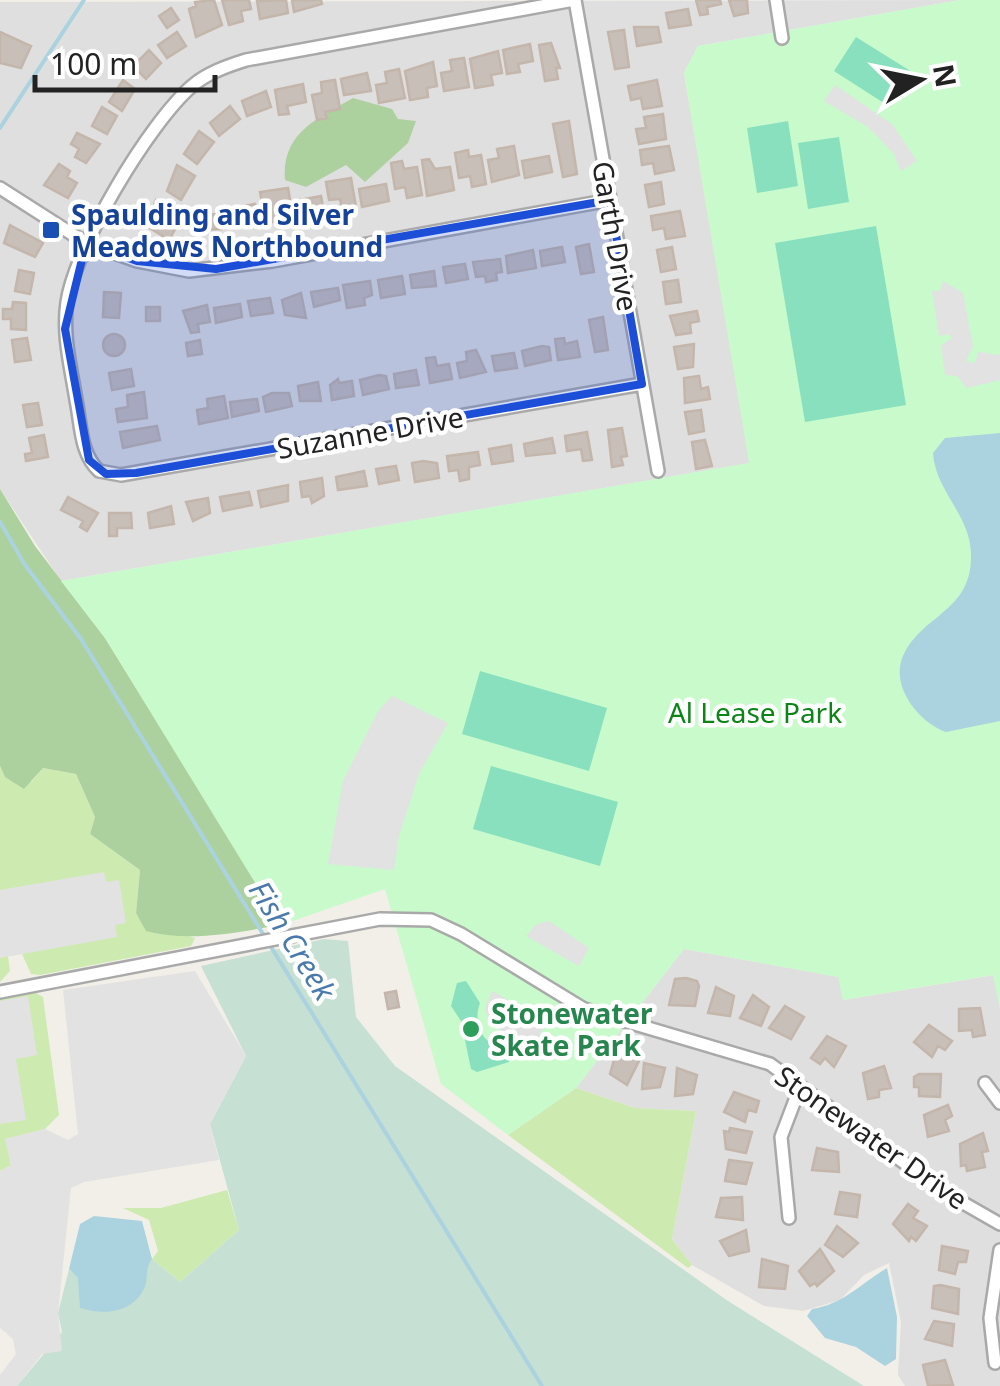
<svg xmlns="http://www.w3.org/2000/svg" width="1000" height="1386" font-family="'Noto Sans',sans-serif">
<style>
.residential{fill:#e0dfdf}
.grass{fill:#cdebb0}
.forest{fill:#add19e}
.wetland{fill:#c6e0d4}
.park{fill:#c8facc}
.pitch{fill:#88e0be}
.parking{fill:#e2e2e2}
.water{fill:#aad3df}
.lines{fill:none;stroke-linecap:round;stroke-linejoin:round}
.stream{stroke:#aad3df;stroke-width:4}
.building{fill:#c7bfb8;stroke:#c4b6ab;stroke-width:2.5}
.minor-casing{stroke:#a9a9a9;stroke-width:16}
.minor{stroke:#fff;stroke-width:11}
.marked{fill:#1d4ed8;fill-opacity:0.2;stroke:#1d4ed8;stroke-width:8;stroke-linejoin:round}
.transit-dot{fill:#1a4fb4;stroke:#fff;stroke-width:4}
.leisure-dot{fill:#2e9e5b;stroke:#fff;stroke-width:4}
.labels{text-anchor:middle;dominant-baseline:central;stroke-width:9;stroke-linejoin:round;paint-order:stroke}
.transit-label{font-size:28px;font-weight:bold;fill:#164399;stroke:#fff;text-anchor:start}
.street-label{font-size:28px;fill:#222;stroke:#fff}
.park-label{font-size:28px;fill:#0c8416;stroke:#fff}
.leisure-label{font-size:28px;font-weight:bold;fill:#27864d;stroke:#fff;text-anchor:start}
.water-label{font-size:30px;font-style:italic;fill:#4a7aab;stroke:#fff}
</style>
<rect width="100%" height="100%" fill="#f2efe9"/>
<path class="residential" d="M 960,0 L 698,46 L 684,73 L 750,463 L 61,581 L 0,489 L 0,2 Z
M 684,949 L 839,977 L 843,1000 L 994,975 L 1000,1009 L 1000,1386 L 905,1386 L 898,1375 L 901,1322 L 889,1263 L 864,1275 L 840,1300 L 803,1311 L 764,1306 L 692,1265 L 672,1239 L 696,1111 L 635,1108 L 576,1088 Z"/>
<path class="grass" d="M 0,766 L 5,777 L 31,782 L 43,768 L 76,774 L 95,817 L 90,834 L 140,870 L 136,913 L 157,934 L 175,932 L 195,938 L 191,946 L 40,975 L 31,974 L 22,954 L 8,956 L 10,971 L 0,982 Z
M 34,992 L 43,997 L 59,1115 L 45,1129 L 6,1139 L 11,1166 L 0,1171 L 0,997 Z
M 576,1088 L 635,1108 L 696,1111 L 672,1239 L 692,1265 L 688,1268 L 508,1135 Z
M 227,1190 L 239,1230 L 180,1282 L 152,1259 L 158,1251 L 149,1220 L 123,1208 L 161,1208 Z"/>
<path class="forest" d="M 353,98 L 392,109 L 398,119 L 416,121 L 408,143 L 365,182 L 346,165 L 306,187 L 285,180 C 281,133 318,118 353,98 Z
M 0,489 L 35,546 L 105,638 L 257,882 L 269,891 L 285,924 C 241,932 189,943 146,931 L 136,913 L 140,870 L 90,834 L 95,817 L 76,774 L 43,768 L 24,789 L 5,777 L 0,766 Z"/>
<path class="wetland" d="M 324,939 L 348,941 L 356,1017 L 395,1066 L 728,1301 L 864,1386 L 17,1386 L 62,1332 L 58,1313 L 69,1269 L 78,1278 L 147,1265 L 152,1259 L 180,1282 L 239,1230 L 210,1124 L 246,1056 L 201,966 Z"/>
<path class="park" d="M 960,0 L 1000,0 L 1000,1009 L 993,975 L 843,1000 L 838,977 L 684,949 L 576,1088 L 508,1135 L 441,1084 L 385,889 L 281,925 L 105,638 L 61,581 L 749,463 L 684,73 L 698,46 Z"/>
<path class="pitch" d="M 856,37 L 912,72 L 890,107 L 834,71 Z
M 788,121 L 798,186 L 757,193 L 747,128 Z
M 839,137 L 849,202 L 808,209 L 798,143 Z
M 876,226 L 906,405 L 805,422 L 775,243 Z
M 480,671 L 607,708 L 589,771 L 462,734 Z
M 491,766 L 618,802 L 600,866 L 473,829 Z
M 466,981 L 480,1003 C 472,1025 483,1047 510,1050 L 509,1062 L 477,1072 L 471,1069 L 461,1021 L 451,1006 L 457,983 Z"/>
<path class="parking" d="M 835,85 L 892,124 L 917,161 L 901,171 L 894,154 L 868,127 L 824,101 Z
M 943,281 L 963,293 L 973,346 L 966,361 L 975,363 L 978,352 L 1000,355 L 1000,380 L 967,388 L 957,376 L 945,375 L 941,345 L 952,338 L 949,334 L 939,336 L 932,291 L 940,291 Z
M 392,696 L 448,723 L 419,774 L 399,836 L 394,870 L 328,864 L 343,781 L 378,711 Z
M 104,872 L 106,882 L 119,880 L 126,923 L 115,925 L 117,937 L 0,958 L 0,890 Z
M 549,921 L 589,948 L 579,966 L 526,936 L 537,924 Z
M 195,971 L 246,1056 L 210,1124 L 219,1160 L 84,1182 L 71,1188 L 58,1313 L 62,1351 L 42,1354 L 17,1386 L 0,1386 L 0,1375 L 16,1354 L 13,1339 L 0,1328 L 0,1171 L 11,1165 L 5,1139 L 45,1129 L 68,1140 L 78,1134 L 63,990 Z
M 492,991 L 547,1021 L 532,1049 L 490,1024 L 485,1009 Z
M 28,996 L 37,1055 L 16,1059 L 26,1120 L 0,1124 L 0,1001 Z"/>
<path class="water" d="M 1000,433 L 1000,721 L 946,732 C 918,722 887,683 905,652 C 926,613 973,610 971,553 C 970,515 935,490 933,453 L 945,438 Z
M 94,1216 L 142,1221 L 152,1259 C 144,1269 149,1279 144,1289 C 131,1314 103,1315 80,1308 L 78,1278 L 69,1269 L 80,1224 Z
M 887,1268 L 897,1317 L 896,1359 L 885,1366 L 856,1347 L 825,1338 L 807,1316 L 812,1309 C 844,1304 860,1284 887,1268 Z"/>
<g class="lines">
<path class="stream" d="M 0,128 L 84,0
M 0,522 L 25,565 L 81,639 L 542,1386"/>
</g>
<path class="building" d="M 214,0 L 222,25 L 196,37 L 189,9 L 196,6 L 195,2 Z
M 222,0 L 249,0 L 251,9 L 241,11 L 243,21 L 229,25 Z
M 286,0 L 288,13 L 260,19 L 257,1 Z
M 292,0 L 321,0 L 322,4 L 294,12 Z
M 696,0 L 720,0 L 721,4 L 707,7 L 708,14 L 700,15 Z
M 729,0 L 747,0 L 748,13 L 734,16 Z
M 171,8 L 179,20 L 167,28 L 159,16 Z
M 688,9 L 691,25 L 669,28 L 666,13 Z
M 634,27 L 658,27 L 661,42 L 637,46 Z
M 624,30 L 629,67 L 615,69 L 608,32 Z
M 0,32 L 31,46 L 21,68 L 0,63 Z
M 177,32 L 186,46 L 167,58 L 158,45 Z
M 551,43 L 560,68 L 556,68 L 558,79 L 545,81 L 539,45 Z
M 530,44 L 533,61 L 518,64 L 520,72 L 507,74 L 503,50 Z
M 149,50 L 161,63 L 146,79 L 133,66 Z
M 498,51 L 502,73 L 491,75 L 493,85 L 475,88 L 470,59 Z
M 464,58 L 469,87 L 444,91 L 441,73 L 452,71 L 450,60 Z
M 433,62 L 437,86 L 427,88 L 428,97 L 410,100 L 405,71 Z
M 399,69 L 405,98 L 379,103 L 376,85 L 387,83 L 385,72 Z
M 367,73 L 371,91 L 344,95 L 341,79 Z
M 123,80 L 135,89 L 122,111 L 109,102 Z
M 335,80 L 340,109 L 325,112 L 327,118 L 317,120 L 312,95 L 322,93 L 321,82 Z
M 657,80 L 662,106 L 643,109 L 641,98 L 631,100 L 628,86 Z
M 303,84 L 306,102 L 287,106 L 289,114 L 279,115 L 275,90 Z
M 266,91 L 271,107 L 247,116 L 242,101 Z
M 230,106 L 240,119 L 219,136 L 210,123 Z
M 102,107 L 117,116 L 107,134 L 92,126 Z
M 663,114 L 666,139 L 639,144 L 636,129 L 646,128 L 644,117 Z
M 569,121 L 577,174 L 563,177 L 553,124 Z
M 199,131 L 214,142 L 197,164 L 184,154 Z
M 77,133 L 100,144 L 86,163 L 75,157 L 79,149 L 71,144 Z
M 514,146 L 519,175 L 492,182 L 488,160 L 499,158 L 497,149 Z
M 669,146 L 674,170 L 655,174 L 653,163 L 642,165 L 640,150 Z
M 468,150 L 469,157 L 481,155 L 486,184 L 472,187 L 470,176 L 459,178 L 455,153 Z
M 549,156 L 552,172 L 525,178 L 522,161 Z
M 429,159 L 435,169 L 450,167 L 454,190 L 427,196 L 422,160 Z
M 402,161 L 404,169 L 417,167 L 422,195 L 407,198 L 405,187 L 395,189 L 391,163 Z
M 59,164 L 70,171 L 67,177 L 77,183 L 68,198 L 44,185 Z
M 177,165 L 195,176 L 181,200 L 167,191 Z
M 351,178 L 356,207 L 342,209 L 340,199 L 329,200 L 326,182 Z
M 661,182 L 664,204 L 649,207 L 645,185 Z
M 386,184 L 389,201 L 362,207 L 359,189 Z
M 288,188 L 293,216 L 266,224 L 260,192 Z
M 321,196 L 324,212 L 297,218 L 294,201 Z
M 156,200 L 175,211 L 170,219 L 178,224 L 169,240 L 145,225 Z
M 255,204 L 258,222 L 233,223 L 231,208 Z
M 680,211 L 685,236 L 666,239 L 664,228 L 653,230 L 651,216 Z
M 221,214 L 222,229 L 199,230 L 199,215 Z
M 10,225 L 43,243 L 35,257 L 4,243 Z
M 589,244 L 594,272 L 581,274 L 576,247 Z
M 562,247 L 565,262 L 542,266 L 540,251 Z
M 672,247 L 676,269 L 661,272 L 657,250 Z
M 533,250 L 536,268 L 508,273 L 506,256 Z
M 500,259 L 502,272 L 496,273 L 497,280 L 486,282 L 485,276 L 476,277 L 473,262 Z
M 465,264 L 468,279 L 446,283 L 443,267 Z
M 19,270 L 34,273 L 30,294 L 15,291 Z
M 434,271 L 436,286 L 412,288 L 410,275 Z
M 402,276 L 405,294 L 381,298 L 378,280 Z
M 678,280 L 681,302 L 666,304 L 663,282 Z
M 370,281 L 372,295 L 364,298 L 365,305 L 347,308 L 343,285 Z
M 338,288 L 340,300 L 314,307 L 311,292 Z
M 104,292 L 121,293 L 119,318 L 103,317 Z
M 301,293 L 306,318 L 285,315 L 282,300 Z
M 270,298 L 273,313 L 251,316 L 248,301 Z
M 13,302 L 26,303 L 26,330 L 11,329 L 11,319 L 3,319 L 3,309 L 12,309 Z
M 240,304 L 242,317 L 216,323 L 214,308 Z
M 207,305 L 210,322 L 198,324 L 199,332 L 191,333 L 183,311 Z
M 146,307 L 160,307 L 160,321 L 146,321 Z
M 697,311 L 699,321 L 690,323 L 691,333 L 676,335 L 670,316 Z
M 603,317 L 608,350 L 595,352 L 589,320 Z
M103 345a11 11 0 1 1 22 0a11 11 0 1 1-22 0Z
M 27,338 L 31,360 L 15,362 L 12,340 Z
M 564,338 L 565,344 L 577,341 L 580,357 L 558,360 L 555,339 Z
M 200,340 L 202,354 L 188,356 L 186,343 Z
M 694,344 L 693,367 L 678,369 L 674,347 Z
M 542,346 L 549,347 L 551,360 L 525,366 L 522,351 Z
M 476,350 L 486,372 L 460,378 L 457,363 L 467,361 L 466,352 Z
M 514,353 L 517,368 L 495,371 L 492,356 Z
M 435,357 L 437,366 L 449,364 L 452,379 L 430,383 L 426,358 Z
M 131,369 L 134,386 L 112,390 L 109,373 Z
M 416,370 L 419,385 L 396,388 L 394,374 Z
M 379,375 L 386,376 L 389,389 L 363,395 L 360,380 Z
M 699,376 L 701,389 L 708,387 L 710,399 L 685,403 L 684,378 Z
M 338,379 L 339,383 L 352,381 L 354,396 L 332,400 L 330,385 Z
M 318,382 L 321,401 L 300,401 L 298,386 Z
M 144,392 L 147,418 L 118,422 L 116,409 L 128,407 L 127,395 Z
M 272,393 L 289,393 L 292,406 L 266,412 L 263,397 Z
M 224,396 L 228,418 L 199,424 L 197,410 L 208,408 L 207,399 Z
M 257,399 L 259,411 L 232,417 L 230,402 Z
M 38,403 L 42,425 L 27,427 L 23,405 Z
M 701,410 L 704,431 L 689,434 L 685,412 Z
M 157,426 L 160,440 L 123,448 L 120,432 Z
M 622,428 L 627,456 L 621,457 L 623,465 L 612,467 L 608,430 Z
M 587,432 L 592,460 L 583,461 L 581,449 L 567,451 L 565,436 Z
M 44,435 L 48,457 L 26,461 L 25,454 L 32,453 L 29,438 Z
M 552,438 L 555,453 L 526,456 L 524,444 Z
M 705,440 L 712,466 L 696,469 L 692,442 Z
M 511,445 L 513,461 L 492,464 L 489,449 Z
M 478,452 L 480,465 L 469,467 L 469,479 L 460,481 L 458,470 L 449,471 L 447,456 Z
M 423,461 L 437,463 L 439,478 L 415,482 L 412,463 Z
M 396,466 L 399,480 L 379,484 L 376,469 Z
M 364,471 L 367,486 L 338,490 L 336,477 Z
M 322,478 L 324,496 L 312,503 L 310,496 L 302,497 L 300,482 Z
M 288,485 L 288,501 L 261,507 L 258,491 Z
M 249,492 L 252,505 L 223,511 L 220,497 Z
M 68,497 L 98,513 L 87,531 L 80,527 L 83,521 L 61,510 Z
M 208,498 L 210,513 L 193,521 L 186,502 Z
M 171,506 L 174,524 L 150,528 L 148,513 Z
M 109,513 L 131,513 L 132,528 L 117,528 L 117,536 L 109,536 Z
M 686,978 L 697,981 L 699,986 L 695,1006 L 669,1005 L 675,979 Z
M 716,987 L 734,996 L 730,1016 L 708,1013 Z
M 396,991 L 399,1007 L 388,1009 L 385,993 Z
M 753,995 L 769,1007 L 761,1026 L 740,1018 Z
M 785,1006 L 804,1017 L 791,1039 L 769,1028 Z
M 980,1008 L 985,1035 L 973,1037 L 972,1030 L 959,1031 L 959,1009 Z
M 929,1025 L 952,1041 L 945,1050 L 938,1046 L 932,1057 L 914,1042 Z
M 827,1036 L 846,1046 L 834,1067 L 825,1058 L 820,1064 L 811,1058 Z
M 616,1053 L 639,1061 L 627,1085 L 610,1074 Z
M 644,1063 L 665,1068 L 660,1087 L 642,1089 Z
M 884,1066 L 891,1088 L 879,1090 L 879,1097 L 868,1099 L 863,1073 Z
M 677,1068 L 697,1075 L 693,1094 L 675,1096 Z
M 919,1074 L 941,1074 L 940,1097 L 919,1096 L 919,1087 L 914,1087 L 914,1077 Z
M 734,1092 L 759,1101 L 756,1112 L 748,1110 L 745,1122 L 724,1112 Z
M 948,1105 L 952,1116 L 945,1120 L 949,1131 L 928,1137 L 924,1115 Z
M 730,1128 L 752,1132 L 746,1153 L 726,1149 L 724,1131 L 729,1132 Z
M 983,1133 L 988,1151 L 982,1152 L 985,1167 L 967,1171 L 966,1165 L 961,1166 L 960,1144 Z
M 817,1148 L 838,1152 L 839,1172 L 812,1170 Z
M 729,1160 L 752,1163 L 746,1184 L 725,1181 Z
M 840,1192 L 860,1195 L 857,1217 L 835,1214 Z
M 742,1197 L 743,1220 L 716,1217 L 721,1198 Z
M 908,1204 L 918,1211 L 913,1218 L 927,1226 L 916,1241 L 911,1237 L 909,1241 L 893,1224 Z
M 837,1226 L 858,1243 L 843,1257 L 825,1245 Z
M 746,1230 L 749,1251 L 729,1256 L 720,1241 Z
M 942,1246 L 968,1251 L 966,1262 L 958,1262 L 955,1274 L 939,1270 Z
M 820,1249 L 834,1271 L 817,1286 L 815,1283 L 810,1286 L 799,1271 Z
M 762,1259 L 788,1266 L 785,1289 L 759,1287 Z
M 940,1285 L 959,1289 L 958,1314 L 932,1308 L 934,1286 Z
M 934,1321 L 954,1324 L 952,1346 L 925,1339 Z
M 945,1360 L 953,1385 L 928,1386 L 923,1365 Z"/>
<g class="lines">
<defs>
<path id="minor" d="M 574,0 L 246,60 C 227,66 207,73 192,86 C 149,123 75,247 67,302 C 62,335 71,368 76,400 C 81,424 80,454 99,471 L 121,475 L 642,384
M 575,0 L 658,471
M 776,0 L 782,38
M 0,188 L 86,243 L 137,261 L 189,271 L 273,261 L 610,200
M 0,992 L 380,919 L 431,920 L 461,934 L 584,1009 L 770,1064 L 944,1192 L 1000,1224
M 985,1083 L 1000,1103
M 789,1218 L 781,1137 L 800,1087
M 995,1363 L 990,1318 L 1000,1250"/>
</defs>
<use href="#minor" class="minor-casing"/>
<use href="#minor" class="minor"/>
</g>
<path class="marked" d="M 610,200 L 642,384 L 136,473 L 106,474 L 89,460 L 65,329 L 86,243 L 137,261 L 216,269 Z"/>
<rect class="transit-dot" x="41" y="220" width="20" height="20" rx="5"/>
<circle class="leisure-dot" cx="471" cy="1029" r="10"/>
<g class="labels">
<g class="transit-label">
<text x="71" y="214">Spaulding and Silver<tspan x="71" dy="32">Meadows Northbound</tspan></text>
</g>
<g class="street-label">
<text transform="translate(616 236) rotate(80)">Garth Drive</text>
<text transform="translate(370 432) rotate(-10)">Suzanne Drive</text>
<text transform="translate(872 1137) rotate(35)">Stonewater Drive</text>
</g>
<g class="park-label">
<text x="755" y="712">Al Lease Park</text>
</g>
<g class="leisure-label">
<text x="491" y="1013">Stonewater<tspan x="491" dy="32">Skate Park</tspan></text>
</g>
<g class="water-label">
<text transform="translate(293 940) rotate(58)">Fish Creek</text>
</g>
</g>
<g transform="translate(920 80) rotate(80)" stroke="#ffffff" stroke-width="8" paint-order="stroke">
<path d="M0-8L18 38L0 25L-18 38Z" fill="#222222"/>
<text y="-15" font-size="28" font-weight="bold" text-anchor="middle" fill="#222222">N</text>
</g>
<path d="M35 75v15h180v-15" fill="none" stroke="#222222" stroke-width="5"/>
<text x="50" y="75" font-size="30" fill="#222222" stroke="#ffffff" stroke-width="8" paint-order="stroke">100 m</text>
</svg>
